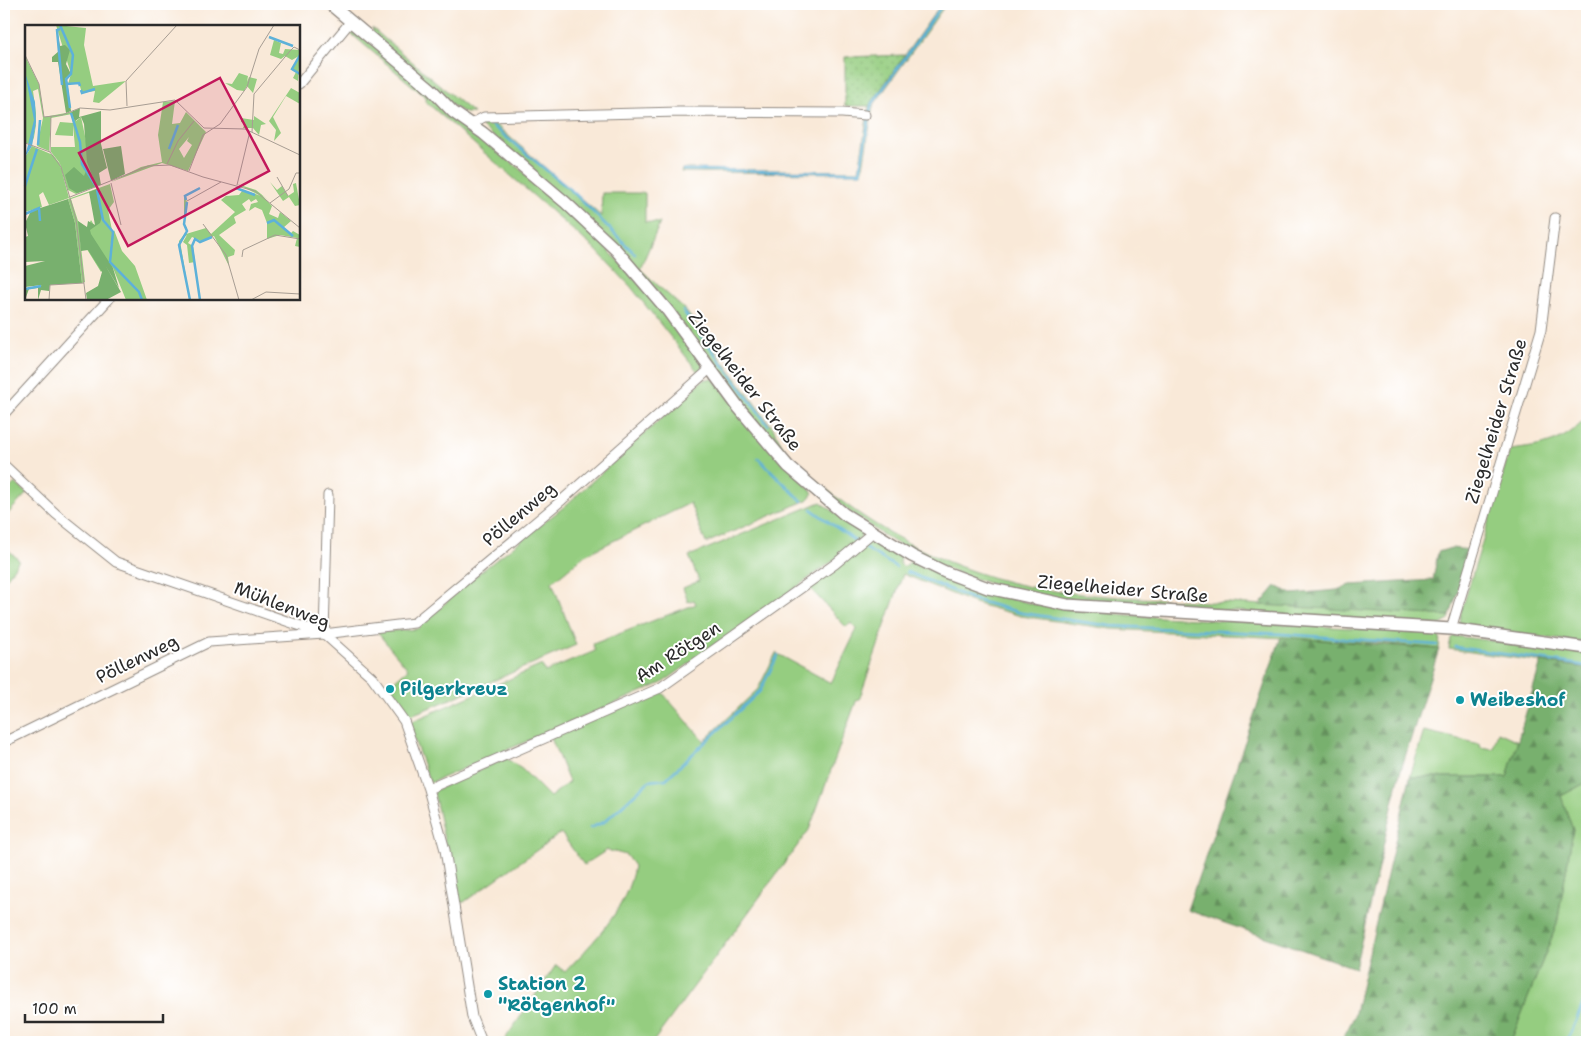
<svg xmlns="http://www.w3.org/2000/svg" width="1591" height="1046" font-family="'Shantell Sans',sans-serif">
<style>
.green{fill:#95cd80;stroke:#607c56}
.forest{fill:url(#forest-firs);stroke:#526e4c}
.garden{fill:url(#garden-dots);stroke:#607c56}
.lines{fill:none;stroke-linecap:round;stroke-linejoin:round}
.stream{stroke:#5db1d9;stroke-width:2.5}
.minor-casing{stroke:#928a82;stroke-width:11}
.tertiary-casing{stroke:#928a82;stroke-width:14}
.minor{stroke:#fff;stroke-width:9}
.tertiary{stroke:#fff;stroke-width:11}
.culture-dot{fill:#0f9aa8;stroke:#fff;stroke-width:2}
.labels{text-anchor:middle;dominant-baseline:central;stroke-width:4;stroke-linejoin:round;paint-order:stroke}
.street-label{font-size:18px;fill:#2b2b2b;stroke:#fff}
.culture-label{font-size:18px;font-weight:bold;fill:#0d838f;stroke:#fff;text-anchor:start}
.inset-river{fill:none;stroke:#5db1d9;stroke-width:2.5}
.inset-road{fill:none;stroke:#a79d93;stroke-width:1}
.view{fill:#c2185b;fill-opacity:0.15;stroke:#c2185b;stroke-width:2.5}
.inset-edge{fill:none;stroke:#2b2b2b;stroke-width:2.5}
</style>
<defs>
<pattern id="forest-firs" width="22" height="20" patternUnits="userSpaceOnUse" patternTransform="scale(1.25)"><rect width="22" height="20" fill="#78b06e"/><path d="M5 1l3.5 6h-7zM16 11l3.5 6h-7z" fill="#638f5b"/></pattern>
<pattern id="garden-dots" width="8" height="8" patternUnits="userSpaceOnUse" patternTransform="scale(1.25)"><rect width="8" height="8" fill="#95cd80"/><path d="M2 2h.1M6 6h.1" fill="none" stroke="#81b06f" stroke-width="1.8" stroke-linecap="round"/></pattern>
</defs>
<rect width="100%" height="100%" fill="#fff"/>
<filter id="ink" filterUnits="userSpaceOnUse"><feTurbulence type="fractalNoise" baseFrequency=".02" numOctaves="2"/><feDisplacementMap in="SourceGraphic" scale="10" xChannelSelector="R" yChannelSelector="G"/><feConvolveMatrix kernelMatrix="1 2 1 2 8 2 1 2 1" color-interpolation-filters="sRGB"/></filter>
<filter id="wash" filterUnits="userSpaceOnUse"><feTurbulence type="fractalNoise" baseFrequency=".0096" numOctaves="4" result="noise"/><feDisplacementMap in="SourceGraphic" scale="20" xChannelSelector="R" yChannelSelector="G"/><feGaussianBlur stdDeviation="1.12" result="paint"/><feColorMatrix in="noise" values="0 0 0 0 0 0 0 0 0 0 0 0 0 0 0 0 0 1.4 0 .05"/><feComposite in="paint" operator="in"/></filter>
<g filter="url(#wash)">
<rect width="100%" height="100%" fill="#f9e9d8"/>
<path class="green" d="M 941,4 L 946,4 L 873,106 L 872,113 L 868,112 L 869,106 Z
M 372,28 L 473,113 L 465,113 L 455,108 L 373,34 Z
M 355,30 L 541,187 L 611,253 L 659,306 L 703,365 L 699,373 L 631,287 L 597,251 L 425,101 L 427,98 L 348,31 Z
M 867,118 L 871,118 L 862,173 L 681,172 L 682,169 L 859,171 Z
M 490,120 L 601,216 L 602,193 L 645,193 L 645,222 L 660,223 L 640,269 L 685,310 L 773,428 L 784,449 L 779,449 L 758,425 L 655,289 L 480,124 L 482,121 Z
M 712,378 L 813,493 L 807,500 L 706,543 L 690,503 L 585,555 L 552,582 L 576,645 L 439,704 L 411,715 L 405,715 L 386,688 L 408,669 L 377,632 L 417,629 L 470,580 L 565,506 L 703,380 Z
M 1587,417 L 1587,643 L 1467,628 L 1459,624 L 1460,616 L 1510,450 C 1543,446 1564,443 1587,417 Z
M 787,454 C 857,524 949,574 1047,590 C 1100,598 1156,598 1209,602 C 1289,606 1370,611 1450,616 L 1449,620 L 1440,625 L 1075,600 C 1030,594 985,585 943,567 C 886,542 829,501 786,455 Z
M 15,483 L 27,493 L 4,518 L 4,494 Z
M 821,502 L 862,533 L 859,541 L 833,561 L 662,683 L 430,783 L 408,723 L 542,665 L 545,672 L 595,651 L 593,644 L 696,604 L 694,600 L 688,602 L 683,588 L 699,581 L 689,556 Z
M 872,539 L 900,556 L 900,564 L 904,567 L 910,562 L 981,590 L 1033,604 L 1069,609 L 1127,615 L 1435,633 L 1440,637 L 1439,649 L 1380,643 L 1111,629 L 1021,616 L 974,603 L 903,574 L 859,700 L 857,699 L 809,830 L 653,1042 L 503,1042 L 556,965 L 565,972 C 594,941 627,910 634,866 L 626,855 L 607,850 L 584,865 L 561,833 L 464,902 L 458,903 L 434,793 L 436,790 L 506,758 L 523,770 L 550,797 L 569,782 L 551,738 L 661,691 L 704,741 L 758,689 L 776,653 L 831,683 L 857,629 L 851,623 L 846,627 L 808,586 Z
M 4,546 L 19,560 L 4,582 Z
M 1454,636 L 1587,653 L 1587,668 L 1449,649 L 1451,638 Z
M 1424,731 L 1480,744 L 1480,747 L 1493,749 L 1498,732 L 1518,741 L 1507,777 L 1410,777 Z
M 1587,782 L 1587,1042 L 1480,1042 L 1481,1040 L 1511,1041 L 1557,924 L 1573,830 L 1561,796 Z"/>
<path class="forest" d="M 1451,548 L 1471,550 L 1450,616 L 1260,605 L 1276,586 L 1292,594 L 1337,590 L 1350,585 L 1433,580 L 1438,552 Z
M 1281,637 L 1439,649 L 1400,773 L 1355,968 L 1187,910 Z
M 1541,662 L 1587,668 L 1587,782 L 1561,796 L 1573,830 L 1557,924 L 1511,1041 L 1341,1042 L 1354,1017 L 1410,777 L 1507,777 Z"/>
<path class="garden" d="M 905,55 L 869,106 L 845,106 L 845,57 Z"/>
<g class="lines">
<path class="stream" d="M 371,4 L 374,6
M 870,111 L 871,106 L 943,4
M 489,123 L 573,192 L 635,254
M 683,170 L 860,172 L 869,119
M 683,311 L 768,425
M 758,458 L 802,501
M 811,509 L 855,541
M 865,548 L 896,567
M 907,572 L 975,600 L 1022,613 L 1111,626 L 1283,634 L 1437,645
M 1455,647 L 1587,666
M 590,828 L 604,822 L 649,781 L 666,779 L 760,691 L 778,655
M 1567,1042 L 1587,995"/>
</g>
</g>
<g filter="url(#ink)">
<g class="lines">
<defs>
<path id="minor" d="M 299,84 L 351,21
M 471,124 L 484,117 L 679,112 L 842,113 L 865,115
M 4,414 L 109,299
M 4,465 L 56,514 L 116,562 L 324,634 L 372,677 L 404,721 L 428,789 L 445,850 L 472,1017 L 482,1042
M 1451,629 L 1541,330 L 1555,218
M 324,634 L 328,495
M 4,742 L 209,642 L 324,634 L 414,623 L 562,500 L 711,368
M 428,789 L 660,688 L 835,564 L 872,533"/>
<path id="tertiary" d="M 330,4 L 431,89 L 453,112 L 483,133 L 565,202 L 616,250 L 668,311 L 739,408 L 788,466 L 844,514 L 912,556 L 945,572 L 988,588 L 1067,605 L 1451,629 L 1587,648"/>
</defs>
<use href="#minor" class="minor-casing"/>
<use href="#tertiary" class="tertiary-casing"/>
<use href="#minor" class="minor"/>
<use href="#tertiary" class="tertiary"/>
</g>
</g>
<g class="culture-dot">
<circle cx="390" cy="689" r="5"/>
<circle cx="1460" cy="700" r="5"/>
<circle cx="488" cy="994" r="5"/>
</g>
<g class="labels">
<g class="street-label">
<text transform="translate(745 381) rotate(52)">Ziegelheider Straße</text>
<text transform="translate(1496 421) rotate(-73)">Ziegelheider Straße</text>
<text transform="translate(519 514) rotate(-40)">Pöllenweg</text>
<text transform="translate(1123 589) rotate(5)">Ziegelheider Straße</text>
<text transform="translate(282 605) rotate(21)">Mühlenweg</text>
<text transform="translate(678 652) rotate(-33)">Am Rötgen</text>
<text transform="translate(137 659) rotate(-26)">Pöllenweg</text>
</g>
<g class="culture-label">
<text x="400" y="689">Pilgerkreuz</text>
<text x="1470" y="700">Weibeshof</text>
<text x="498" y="984">Station 2<tspan x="498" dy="21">"Rötgenhof"</tspan></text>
</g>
</g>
<g transform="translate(25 25)">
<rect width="275" height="275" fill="#f9e9d8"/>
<path d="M 31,0 L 61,3 L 59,20 L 68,61 L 101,56 L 74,78 L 68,77 L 70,66 L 57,68 L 54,58 L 43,59 L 46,49 ZM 249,15 L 256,18 L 254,28 L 258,29 L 260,24 L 275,25 L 273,56 L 268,53 L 271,47 L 267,43 L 274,31 L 267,35 L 260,31 L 256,34 L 245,30 ZM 0,31 L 14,59 L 19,92 L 46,87 L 51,96 L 56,92 L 68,149 L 66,152 L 72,161 L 51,169 L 43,165 L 34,137 L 26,127 L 26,122 L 50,122 L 47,89 L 26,93 L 24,126 L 12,121 L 18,93 L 13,64 L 8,66 L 11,88 L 11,100 L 9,112 L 7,118 L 11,95 L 5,119 L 0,118 ZM 214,48 L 223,51 L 222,57 L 224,52 L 232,54 L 228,68 L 222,61 L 219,66 L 212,65 L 200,58 L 207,59 ZM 266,63 L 275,68 L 275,79 L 261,71 L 248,92 L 256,108 L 249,116 L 251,105 L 244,96 ZM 150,76 L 147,99 L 155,98 L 161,87 L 181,107 L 163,146 L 137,138 L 86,157 L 116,142 L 137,137 L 133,110 L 138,77 ZM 164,112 L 162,116 L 167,120 L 159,133 L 154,124 ZM 229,91 L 241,99 L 236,100 L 234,110 L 228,103 L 218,103 L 220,98 L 216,97 L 216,93 L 229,95 ZM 7,121 L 28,130 L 35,139 L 44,173 L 24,180 L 18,167 L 14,170 L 17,182 L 0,187 L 0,132 ZM 245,157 L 252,165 L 257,161 L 263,171 L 269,167 L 268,159 L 271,158 L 275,180 L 270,181 L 264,172 L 258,176 ZM 85,159 L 89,177 L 83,185 L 87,205 L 78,193 L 72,165 L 46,174 L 53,196 L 62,203 L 66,195 L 69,200 L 74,198 L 76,188 L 78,196 L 87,207 L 84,237 L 113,265 L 116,275 L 101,275 L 88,243 L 82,238 L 76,247 L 55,213 L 60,257 L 57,258 L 50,198 L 43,174 ZM 212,159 L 231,165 L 246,177 L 237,170 L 247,181 L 244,189 L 253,193 L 255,187 L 266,196 L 258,203 L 265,209 L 268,206 L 275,210 L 275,222 L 270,221 L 272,213 L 255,210 L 242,214 L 242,198 L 237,185 L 230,182 L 224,186 L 226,179 L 233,177 L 231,174 L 226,177 L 224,174 L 217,179 L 221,185 L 209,192 L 211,198 L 194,210 L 210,225 L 209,230 L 203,232 L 204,241 L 189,211 L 176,216 L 167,212 L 163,218 L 168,221 L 175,275 L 170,237 L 164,238 L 162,220 L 158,217 L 162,210 L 155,216 L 165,275 L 154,220 L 154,216 L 162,206 L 159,199 L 159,171 L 175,162 L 160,171 L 162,177 L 159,199 L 162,203 L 162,206 L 161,209 L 181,203 L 186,209 L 210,187 L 196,175 L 201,171 L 214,170 L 217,166 L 210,162 L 236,171 ZM 89,205 L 97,226 L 110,241 L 122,275 L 117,275 L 115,266 L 85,236 Z" fill="#95cd80" fill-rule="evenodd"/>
<path d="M 32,5 L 35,21 L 40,20 L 45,25 L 41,39 L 46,49 L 42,55 L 46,86 L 41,88 L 33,37 L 27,37 L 27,32 L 34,26 ZM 55,83 L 54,92 L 76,86 L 76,119 L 82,143 L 74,148 L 76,160 L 71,161 L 62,137 L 59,99 L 56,92 L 50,96 L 46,87 ZM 96,121 L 100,149 L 86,156 L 78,124 ZM 49,142 L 59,151 L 61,146 L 70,162 L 52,168 L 44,163 L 40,150 ZM 72,164 L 78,193 L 89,207 L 85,236 L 115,266 L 117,275 L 113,265 L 84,237 L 87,206 L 77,192 L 75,198 L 65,205 L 66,209 L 88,243 L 94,263 L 80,240 L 96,267 L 81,275 L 62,275 L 61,268 L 73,261 L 77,247 L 63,225 L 56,226 L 53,196 L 62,202 L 63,196 L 70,200 L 64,167 ZM 43,174 L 50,198 L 57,258 L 25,260 L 24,266 L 16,265 L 13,275 L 13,263 L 4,264 L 0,275 L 0,264 L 17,260 L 0,262 L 0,241 L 20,236 L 0,237 L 0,212 L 3,211 L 0,198 L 5,188 L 0,188 Z" fill="#78b06e"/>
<path d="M 35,97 L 48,98 L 48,111 L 30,110 Z" fill="#95cd80"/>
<path d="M 0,48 L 10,77 L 11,97 L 7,121 L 0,132 L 9,95 Z" fill="#5db1d9"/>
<path class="inset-river" d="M 35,0 L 48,30 L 46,49 L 41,54 L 45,83M 35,4 L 32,5 L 37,60M 244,12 L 268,21M 275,30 L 267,44 L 275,49M 42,59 L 54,58 L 55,61M 56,65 L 57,68 L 70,64M 46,88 L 55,117 L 57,139 L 71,161M 13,120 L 15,95M 144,124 L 153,100M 0,161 L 12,124M 211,163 L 230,170M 72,165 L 78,195 L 88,207 L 85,237 L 114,267 L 117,275M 161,175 L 160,171 L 175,163M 162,177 L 159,199 L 162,206 L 154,220 L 165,275M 0,189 L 14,183 L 15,196M 242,198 L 249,195 L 268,211M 0,264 L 16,261M 175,275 L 167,221 L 170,214 L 175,217 L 187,212"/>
<path class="inset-road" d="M 0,30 L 14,59 L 19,92 L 37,90 L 55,83 L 85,85 L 150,75 L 179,103 L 220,104 L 275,130M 102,81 L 101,56 L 152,0M 227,107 L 229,69 L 265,26 L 269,22 L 275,25M 0,118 L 25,127 L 36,142 L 51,194 L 61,275M 25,127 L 26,91M 142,139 L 153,116 L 169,96M 164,146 L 178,110 L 195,99 L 222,62 L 234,24 L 249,0M 252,152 L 263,171M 86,158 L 96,200M 212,160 L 225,106M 45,172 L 123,141 L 145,140 L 178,152 L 230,166 L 275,203M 162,176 L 196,157M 245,178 L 264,164 L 271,148 L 275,148M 178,199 L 201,230 L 214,275M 217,232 L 218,225 L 250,210 L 275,214M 24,275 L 25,260 L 59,258M 226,275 L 241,267 L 275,269"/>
<path class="view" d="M 195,53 L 244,146 L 103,221 L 54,128 Z"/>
<rect width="275" height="275" class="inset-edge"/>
</g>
<rect width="1591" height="1046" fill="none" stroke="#fff" stroke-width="20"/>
<path d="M25 1014v8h138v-8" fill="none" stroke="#2b2b2b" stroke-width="2.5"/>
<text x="32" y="1014" font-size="15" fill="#2b2b2b" stroke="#ffffff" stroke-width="4" paint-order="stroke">100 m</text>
</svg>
